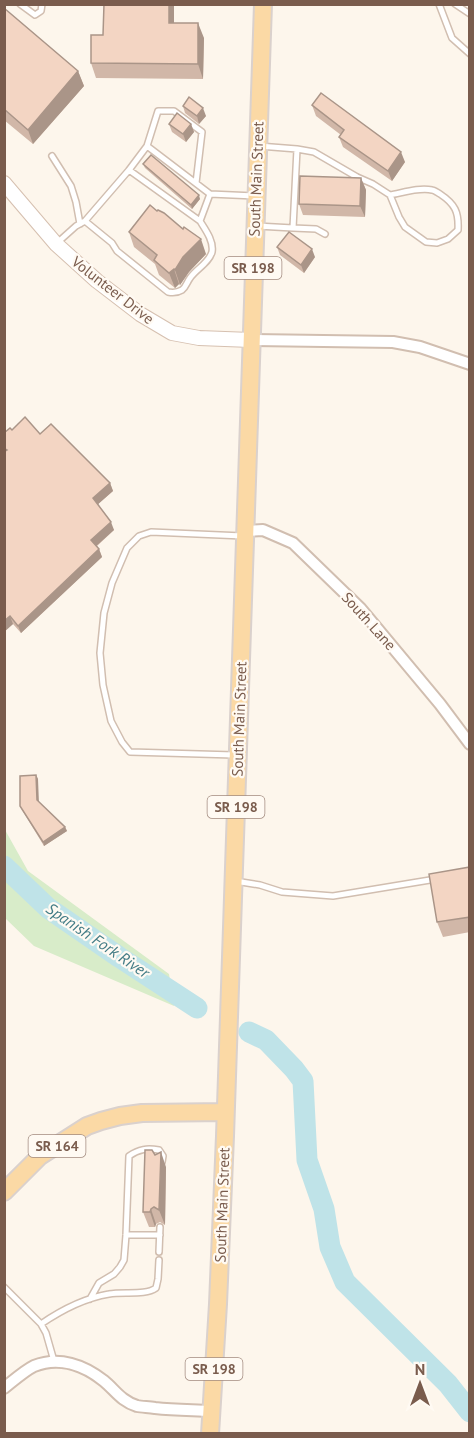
<svg xmlns="http://www.w3.org/2000/svg" width="474" height="1438" font-family="'PT Sans',sans-serif">
<style>
.green{fill:#d8ecc9}
.lines{fill:none;stroke-linecap:round;stroke-linejoin:round}
.river{stroke:#bfe3e8;stroke-width:21}
.lane-casing{stroke:#d1beb0;stroke-width:8}
.street-casing{stroke:#d1beb0;stroke-width:14}
.secondary-casing{stroke:#d6c0b0;stroke-width:16}
.primary-casing{stroke:#dad1cd;stroke-width:20}
.lane{stroke:#fff;stroke-width:5}
.street{stroke:#fff;stroke-width:10}
.secondary{stroke:#fff;stroke-width:14}
.primary{stroke:#fbd9a5;stroke-width:16}
.wall{fill:#d1b7a8}
.shaded-wall{fill:#aa9588}
.building{fill:#f3d5c3;stroke:#aa9588;stroke-width:1.5}
.labels{text-anchor:middle;dominant-baseline:central;stroke-width:4.5;stroke-linejoin:round;paint-order:stroke}
.shield{fill:#fffaf3;stroke:#a28b7f;stroke-width:1.5}
.shield-label{font-size:14px;font-weight:bold;fill:#7a5c4d}
.street-label{font-size:15px;fill:#7a5c4d;stroke:#fffaf3}
.water-label{font-size:16px;font-style:italic;fill:#437c86;stroke:#fffaf3}
</style>
<rect width="100%" height="100%" fill="#fdf6ec"/>
<path class="green" d="M 4,828 L 28,871 L 169,974 L 174,1006 L 34,946 L 5,918 Z"/>
<g class="lines">
<path class="river" d="M 4,866 L 48,908 L 119,957 L 197,1008
M 249,1032 L 266,1040 L 294,1069 L 303,1081 L 307,1160 L 324,1209 L 330,1247 L 345,1282 L 448,1384 L 470,1412"/>
<defs>
<path id="lane" d="M 20,4 L 35,15 L 41,11 L 42,4
M 439,4 L 452,38 L 470,54
M 455,4 L 470,14
M 147,146 L 158,111 L 174,111 L 202,132 L 196,183
M 297,149 L 314,152 L 357,177 L 373,184 L 390,195 L 399,217 L 405,227 L 426,242 L 437,243 L 448,239 L 458,230 C 459,212 455,204 440,194 C 438,193 434,190 432,190 C 419,187 402,193 390,195
M 52,156 L 71,186 L 76,202 L 80,224
M 129,170 L 147,146 L 210,194
M 200,221 L 210,194 L 255,196
M 257,226 L 293,228 L 297,149 L 259,146
M 293,228 L 316,229 L 325,234
M 57,243 L 76,226 L 85,221 L 129,170 L 200,221 C 205,229 214,241 212,252 C 209,263 196,269 190,278 C 187,282 186,287 182,290 C 177,293 173,293 168,292 L 117,251 L 112,243 L 85,221
M 234,755 L 130,752 L 122,742 L 111,721 L 103,685 L 100,653 L 104,613 L 112,583 L 127,548 L 139,536 L 151,532 L 243,536
M 235,881 L 260,885 L 282,892 L 333,896 L 436,879
M 126,1235 L 160,1235
M 159,1252 L 160,1227
M 4,1287 L 41,1324 L 46,1333 L 54,1361
M 90,1299 L 99,1283 L 114,1274 L 120,1267 L 124,1260 L 126,1235 L 129,1156 C 139,1149 147,1148 159,1150 L 163,1156 L 162,1162
M 41,1324 C 60,1311 85,1298 109,1294 C 123,1291 145,1296 156,1288 L 158,1279 L 159,1260"/>
<path id="street" d="M 251,340 L 393,342 L 420,347 L 470,364
M 245,531 L 263,530 L 293,543 L 360,608 L 440,704 L 470,744
M 4,1388 C 13,1381 24,1371 34,1366 C 59,1356 84,1365 104,1381 C 115,1390 121,1401 137,1406 C 142,1407 149,1407 155,1408 C 174,1410 192,1410 211,1411"/>
<path id="secondary" d="M 4,183 L 56,244 L 97,281 L 140,314 L 172,333 L 199,338 L 251,340"/>
<path id="primary" d="M 4,1192 L 40,1156 L 87,1126 L 101,1121 L 120,1116 L 142,1113 L 225,1112
M 210,1434 L 218,1304 L 225,1136 L 263,4"/>
</defs>
<use href="#lane" class="lane-casing"/>
<use href="#street" class="street-casing"/>
<use href="#secondary" class="secondary-casing"/>
<use href="#primary" class="primary-casing"/>
<use href="#lane" class="lane"/>
<use href="#street" class="street"/>
<use href="#secondary" class="secondary"/>
<use href="#primary" class="primary"/>
</g>
<path class="wall" d="M 104,4 L 174,4 L 174,23 L 204,38 L 203,79 L 96,78 L 91,63 L 103,35 Z
M 4,8 L 78,71 L 84,86 L 33,144 L 4,120 Z
M 312,105 L 405,162 L 392,181 L 343,147 L 339,137 L 341,135 L 316,116 Z
M 183,106 L 206,116 L 199,124 L 185,113 Z
M 169,124 L 191,124 L 194,132 L 186,142 L 172,132 Z
M 143,164 L 200,199 L 192,209 L 145,168 Z
M 361,178 L 366,190 L 365,217 L 303,215 L 299,204 Z
M 129,232 L 206,254 L 189,272 L 180,285 L 179,284 L 175,288 L 159,275 L 155,264 L 134,247 Z
M 277,247 L 315,257 L 304,273 L 280,255 Z
M 12,430 L 40,434 L 110,483 L 113,491 L 98,504 L 114,530 L 97,546 L 99,549 L 102,557 L 21,633 L 13,624 L 4,632 L 4,433 Z
M 36,775 L 38,779 L 38,801 L 65,827 L 67,831 L 44,846 L 22,810 L 20,806 Z
M 470,867 L 470,932 L 443,937 L 437,922 Z
M 166,1167 L 165,1225 L 160,1222 L 156,1224 L 155,1227 L 149,1227 L 143,1212 Z"/>
<path class="shaded-wall" d="M 169,4 L 174,4 L 174,38 L 169,23 Z
M 198,23 L 204,38 L 203,79 L 198,64 Z
M 78,71 L 84,86 L 33,144 L 28,130 Z
M 203,108 L 206,116 L 199,124 L 197,116 Z
M 191,124 L 194,132 L 186,142 L 183,134 Z
M 401,152 L 405,162 L 392,181 L 388,171 Z
M 361,178 L 366,190 L 365,217 L 360,206 Z
M 199,195 L 200,199 L 192,209 L 191,205 Z
M 201,239 L 206,254 L 189,272 L 180,285 L 175,270 L 183,257 Z
M 312,249 L 315,257 L 304,273 L 301,265 Z
M 174,269 L 179,284 L 175,288 L 169,273 Z
M 110,483 L 113,491 L 96,506 L 93,498 Z
M 111,522 L 114,530 L 94,548 L 91,540 Z
M 99,549 L 102,557 L 21,633 L 18,626 Z
M 10,616 L 13,624 L 4,632 L 4,621 Z
M 36,775 L 38,779 L 39,804 L 37,800 Z
M 65,827 L 67,831 L 44,846 L 43,842 Z
M 161,1152 L 166,1167 L 165,1225 L 159,1210 Z
M 151,1209 L 156,1224 L 155,1227 L 150,1212 Z"/>
<path class="building" d="M 104,4 L 169,4 L 169,23 L 198,23 L 198,64 L 91,63 L 91,35 L 103,35 Z
M 4,8 L 78,71 L 28,130 L 4,109 Z
M 321,93 L 401,152 L 388,171 L 339,137 L 344,130 L 312,105 Z
M 189,97 L 203,108 L 197,116 L 183,106 Z
M 177,113 L 191,124 L 183,134 L 169,124 Z
M 151,155 L 199,195 L 191,205 L 143,164 Z
M 300,176 L 361,178 L 360,206 L 299,204 Z
M 150,205 L 157,211 L 158,210 L 164,213 L 183,229 L 184,227 L 201,239 L 183,257 L 175,270 L 174,269 L 169,273 L 154,260 L 157,255 L 129,232 Z
M 289,232 L 312,249 L 301,265 L 277,247 Z
M 25,417 L 40,434 L 51,424 L 110,483 L 93,498 L 111,522 L 91,540 L 99,549 L 18,626 L 10,616 L 4,621 L 4,480 L 5,479 L 4,478 L 4,452 L 7,450 L 4,448 L 4,433 L 10,428 L 12,430 Z
M 36,775 L 37,800 L 65,827 L 43,842 L 20,806 L 20,776 Z
M 470,867 L 470,917 L 437,922 L 429,874 Z
M 145,1150 L 152,1150 L 155,1155 L 161,1152 L 159,1210 L 154,1207 L 151,1209 L 150,1212 L 143,1212 Z"/>
<g class="labels">
<g class="shield">
<rect x="224.5" y="257" width="57" height="22" rx="4.5"/>
<rect x="207.5" y="796" width="57" height="22" rx="4.5"/>
<rect x="28.5" y="1135" width="57" height="22" rx="4.5"/>
<rect x="185.5" y="1358" width="57" height="22" rx="4.5"/>
</g>
<g class="shield-label">
<text x="253" y="268">SR 198</text>
<text x="236" y="807">SR 198</text>
<text x="57" y="1146">SR 164</text>
<text x="214" y="1369">SR 198</text>
</g>
<g class="street-label">
<text transform="translate(256 179) rotate(-88)">South Main Street</text>
<text transform="translate(113 290) rotate(38)">Volunteer Drive</text>
<text transform="translate(369 621) rotate(48)">South Lane</text>
<text transform="translate(239 719) rotate(-88)">South Main Street</text>
<text transform="translate(222 1205) rotate(-88)">South Main Street</text>
</g>
<g class="water-label">
<text transform="translate(98 940) rotate(34)">Spanish Fork River</text>
</g>
</g>
<rect width="474" height="1438" fill="none" stroke="#7a5c4d" stroke-width="12"/>
<g transform="translate(420 1384)" stroke="#fffaf3" stroke-width="4.5" paint-order="stroke">
<path d="M0-4.5L10 22L0 15L-10 22Z" fill="#7a5c4d"/>
<text y="-9" font-size="16" font-weight="bold" text-anchor="middle" fill="#7a5c4d">N</text>
</g>
</svg>
